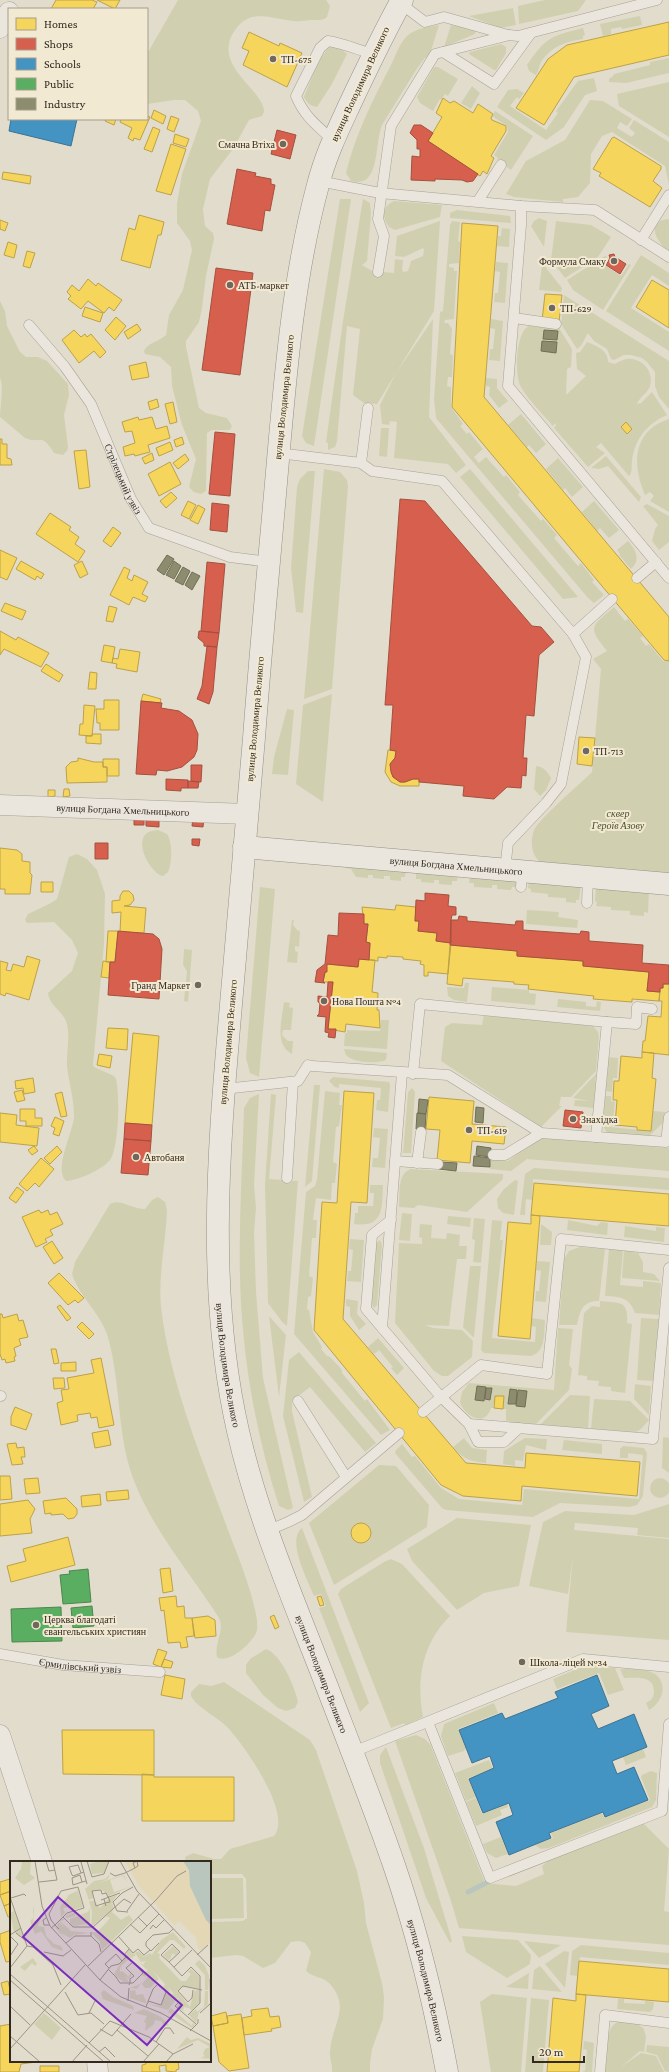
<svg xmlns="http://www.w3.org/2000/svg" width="669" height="2072" font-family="'Crimson Pro',serif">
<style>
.green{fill:#d0d0b0}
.homes{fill:#f6d55c;stroke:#bca14a}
.shops{fill:#d6604d;stroke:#a5503f}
.schools{fill:#4393c3;stroke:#3e7392}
.public{fill:#5aae61;stroke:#4f864d}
.industry{fill:#8c8c6e;stroke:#726e56}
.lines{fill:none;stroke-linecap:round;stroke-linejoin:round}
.stream{stroke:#b8c6bd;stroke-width:5}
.lane-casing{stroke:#a7a196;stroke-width:11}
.street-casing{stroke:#a7a196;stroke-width:21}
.secondary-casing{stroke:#969085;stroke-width:23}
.lane{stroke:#eae6dd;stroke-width:10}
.street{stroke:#eae6dd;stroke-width:20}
.secondary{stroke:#eae6dd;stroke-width:22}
.poi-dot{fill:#71685c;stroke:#f2e9d3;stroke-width:1.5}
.labels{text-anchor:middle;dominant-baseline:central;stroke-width:4;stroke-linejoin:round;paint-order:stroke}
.poi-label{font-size:10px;fill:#34291f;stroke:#f2e9d3;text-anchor:start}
.street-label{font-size:10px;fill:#34291f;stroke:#f2e9d3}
.park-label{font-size:10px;font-style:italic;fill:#444e27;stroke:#f2e9d3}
.inset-road{fill:none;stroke:#9c9487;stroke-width:1}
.view{fill:#7b2cbf;fill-opacity:0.15;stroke:#7b2cbf;stroke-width:2}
.inset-edge{fill:none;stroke:#34291f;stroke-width:2}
</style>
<rect width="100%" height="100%" fill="#e2dccc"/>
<path class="green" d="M 178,0 L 326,0 L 330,6 L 327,17 C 323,21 318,20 312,20 C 306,20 300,22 294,21 C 269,19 248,6 232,35 C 215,68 265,91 264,112 L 262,116 L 249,120 L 233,149 L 210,179 L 203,209 L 205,226 L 213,233 L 214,239 L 206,276 L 202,308 L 199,322 L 186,341 L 186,347 L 199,408 L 206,413 L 227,418 L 232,426 L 230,430 L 212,430 L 207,433 L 206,487 L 206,491 L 201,494 L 194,492 L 189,487 L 196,459 L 182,425 L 172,386 L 171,367 L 160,357 L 145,354 L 144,351 C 147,343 160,341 166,335 L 169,315 L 183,290 L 192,250 L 190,241 L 177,223 L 177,204 L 182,174 L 201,121 L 198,111 L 185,100 L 174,100 L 147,104 L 147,54 Z
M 545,0 L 586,0 L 578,11 L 519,24 L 518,6 Z
M 513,8 L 516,25 L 500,28 L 469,16 Z
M 640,16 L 642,25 L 622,29 L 621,27 L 611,29 L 611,34 L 603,36 L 600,24 Z
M 439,25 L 430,54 L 424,59 L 416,70 L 382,125 C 374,144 381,189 351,181 L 346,173 C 355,135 374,97 392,63 C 396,54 400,43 407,36 C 416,28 428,27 439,25 Z
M 451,25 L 476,30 L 475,34 L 444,47 Z
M 583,28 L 585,35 L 583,36 L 583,39 C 567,41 553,46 543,59 C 538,65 540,69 536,75 L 529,71 L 527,65 C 546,37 551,36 583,28 Z
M 501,44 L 506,47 L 506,53 L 496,70 L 494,70 L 469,54 L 470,52 Z
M 332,46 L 340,48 L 347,54 L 332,84 L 317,107 C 310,106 307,103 304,97 C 309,86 321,50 332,46 Z
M 669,58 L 669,73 L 626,83 L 609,82 L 609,79 L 613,76 L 614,74 L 650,65 L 650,62 Z
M 434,67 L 438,67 L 458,79 L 448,96 L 445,94 L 441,100 L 440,99 L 433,111 L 420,103 L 417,97 Z
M 594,78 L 597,91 L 585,95 L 564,127 L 546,140 L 497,107 L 508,90 L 517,89 L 524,93 L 519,99 L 517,97 L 510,106 L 546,130 L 558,113 L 556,111 L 578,81 Z
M 669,82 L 669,137 L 619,106 L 617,94 Z
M 472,86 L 480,93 L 471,109 L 461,103 Z
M 590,100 L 603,101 L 632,119 L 627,126 L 620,122 L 617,128 L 632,137 L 635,133 L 629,128 L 634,120 L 669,142 L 669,185 L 665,166 L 612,132 L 602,136 L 591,154 L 590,183 L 578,197 L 563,199 L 563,202 L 514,197 L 506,194 L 526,161 L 565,140 Z
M 495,111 L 533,136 L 511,170 L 497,160 L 498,158 L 494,155 L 508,132 L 507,126 L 492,116 Z
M 340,199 L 351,199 L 314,446 L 306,443 L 302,436 Z
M 363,199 L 370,203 L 371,214 L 367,261 L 362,265 L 372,271 L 394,273 L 395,259 L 403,260 L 402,269 L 403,272 L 408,271 L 411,261 L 423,256 L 424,250 L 423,248 L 404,257 L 395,256 L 397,236 L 440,221 L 434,311 L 377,404 L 364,403 L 353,395 L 360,329 L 347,326 L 337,441 L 335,447 L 328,450 L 328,443 L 326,442 L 343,321 Z
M 394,201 L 442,205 L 440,217 L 395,230 L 389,227 C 381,217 382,207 394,201 Z
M 457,210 L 510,216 L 511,223 L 450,218 L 450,213 Z
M 539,218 L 547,221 L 544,247 L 531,226 L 534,221 Z
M 669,219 L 669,252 C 657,243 644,221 669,219 Z
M 452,221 L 460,222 L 458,241 L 460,242 L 459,263 L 449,264 L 449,267 L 454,268 L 454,271 L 457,271 L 454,319 L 445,320 L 444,323 L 448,323 L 452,329 L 450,354 L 453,355 L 452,377 L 448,377 L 447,386 L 451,387 L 451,407 L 463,424 L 460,426 L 467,434 L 469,432 L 483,449 L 474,457 L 479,463 L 486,457 L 504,477 L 506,475 L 520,492 L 518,495 L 541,521 L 543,519 L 557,535 L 554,538 L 578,566 L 581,563 L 594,580 L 592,582 L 604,595 L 594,603 L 588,598 L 436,418 L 434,399 L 440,312 L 443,311 L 450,225 Z
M 556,221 L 591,225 L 611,237 L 598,257 L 565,278 L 551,260 Z
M 502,228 L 510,229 L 509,247 L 497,246 L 498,236 L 501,236 Z
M 641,255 L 669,273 L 669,286 L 652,275 L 631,308 L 669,332 L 669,351 L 606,311 Z
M 605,256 L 607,257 L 603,264 L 621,276 L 629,264 L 631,265 L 603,310 L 573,290 L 567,280 Z
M 543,257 L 546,260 L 546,268 L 562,288 L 561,292 L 539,290 Z
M 496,262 L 508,263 L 505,303 L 494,302 L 495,293 L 498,293 L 500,272 L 495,271 Z
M 564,295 L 669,361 L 669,409 L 659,397 L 655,386 L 655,372 L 647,362 L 642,358 L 631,355 L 624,355 L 614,360 L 611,359 L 607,349 L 594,341 L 588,333 L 581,346 L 577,349 L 561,324 Z
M 0,301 L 5,311 L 7,326 L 20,352 L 26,357 L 38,357 L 47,361 L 68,384 L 69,395 L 64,415 L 68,447 L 67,451 L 63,455 L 54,453 C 40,431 41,445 25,438 L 0,417 C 0,408 4,384 0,378 Z
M 433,319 L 429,417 L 466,465 L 456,473 L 448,464 L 394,458 L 397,422 L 390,421 L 389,425 L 382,424 L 380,405 L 396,373 Z
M 491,319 L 503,321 L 500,361 L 489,360 L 490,349 L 493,349 L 495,329 L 490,328 Z
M 529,326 L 559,328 L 572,349 L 571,367 L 567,369 L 566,395 L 586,376 L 577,369 L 576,353 L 580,352 L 587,342 C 597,346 608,350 608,362 L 615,364 C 619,362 625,358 630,359 C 643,359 654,372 650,386 C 648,393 640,396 637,404 L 641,403 L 652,392 L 667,415 C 647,424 635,438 632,461 C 631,467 633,471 629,476 L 601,443 L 596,447 L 605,453 L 588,467 L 554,428 L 556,425 L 555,423 L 553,426 C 542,413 529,401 521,387 C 514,376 516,331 529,326 Z
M 486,378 L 497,379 L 497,388 L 508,401 L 499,408 L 489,395 L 490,387 L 486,386 Z
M 521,414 L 546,444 L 536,453 L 529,445 L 527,447 L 508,425 Z
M 669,419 L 669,512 L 650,501 L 654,496 L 650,492 L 645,495 C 632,465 632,431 669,419 Z
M 381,428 L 389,428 L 387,457 L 379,456 Z
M 606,456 L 641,497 L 639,502 L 608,466 L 599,469 L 591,468 Z
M 558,458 L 583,487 L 572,497 L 565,488 L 563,490 L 546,469 Z
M 324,469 L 340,472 L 347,480 L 348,486 L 332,689 L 304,699 Z
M 470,469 L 578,597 L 563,599 L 460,477 Z
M 308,471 L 315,471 L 303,613 L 296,612 L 291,568 L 297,487 L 300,479 Z
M 594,501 L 619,530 L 609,538 L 600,528 L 597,531 L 582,512 Z
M 647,504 L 669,516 L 669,542 L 659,550 L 652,541 L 655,529 L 658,525 L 643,506 Z
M 628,541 C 636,550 641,560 631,569 L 619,555 L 620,554 L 617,550 Z
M 614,607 L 625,621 L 628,619 L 643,636 L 640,638 L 646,646 L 649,644 L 663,661 L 669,661 L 669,874 L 540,862 C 531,855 530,841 534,830 C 539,819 581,783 592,772 L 601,669 L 593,659 L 607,651 C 587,626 591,627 614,607 Z
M 332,694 L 323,802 L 296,784 L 303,705 Z
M 287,709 L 294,710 L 288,775 L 272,774 L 274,757 Z
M 536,766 C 544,767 547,771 551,778 L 546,790 L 540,796 L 534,789 Z
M 158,830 L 167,834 C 173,843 172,863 168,872 L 163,876 C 150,874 126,831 158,830 Z
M 77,854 L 87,859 L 97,870 L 105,894 L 104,944 L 93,1065 L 94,1067 L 114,1076 L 116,1079 C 120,1094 119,1148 110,1160 C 102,1170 79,1180 66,1181 C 53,1169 74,1130 74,1116 C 74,1099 69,1083 67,1067 C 66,1052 71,1035 66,1021 C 62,1011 49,1005 48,993 L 72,971 L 78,953 L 72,940 L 54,922 L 27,923 L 25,920 L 28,914 L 51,903 L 57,899 L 69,857 Z
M 346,865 L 406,870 L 405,877 L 401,877 L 401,881 L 390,880 L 390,876 L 384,876 L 384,879 L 373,878 L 373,875 L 368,875 L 368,878 L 356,877 L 351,869 L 346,868 Z
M 416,871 L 458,874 L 457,881 L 452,881 L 452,885 L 439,884 L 439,880 L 434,880 L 434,883 L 421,882 L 421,879 L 416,879 Z
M 470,875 L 517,879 L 516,887 L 512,887 L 511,890 L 497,889 L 497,885 L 492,885 L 492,888 L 474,887 L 474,883 L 469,883 Z
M 529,879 L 581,884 L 579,900 L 576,900 L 576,903 L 566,902 L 566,898 L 548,897 L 548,894 L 531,892 L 531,889 L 528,888 Z
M 596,886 L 649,890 L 648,913 L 644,912 L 644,916 L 630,915 L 630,911 L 611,910 L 611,907 L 596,906 L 597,902 L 595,901 Z
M 260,887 L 275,889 L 259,1077 L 250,1073 L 246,1058 Z
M 527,910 L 559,912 L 558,917 L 578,920 L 577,928 L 526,924 Z
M 292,920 L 294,920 L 293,925 L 297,930 L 300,931 L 299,947 L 295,946 L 295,951 L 298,952 L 297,963 L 287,962 Z
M 184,949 L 192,950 L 188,1002 L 184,1001 L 187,971 L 183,965 Z
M 465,983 L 469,983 L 467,1002 L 454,1000 L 448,996 L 447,987 L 464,988 Z
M 492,987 L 529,990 L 529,993 L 536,994 L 535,1005 L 491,1001 Z
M 558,999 L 586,1002 L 586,1006 L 596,1007 L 597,1001 L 601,1002 L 600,1011 L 557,1007 Z
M 284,1002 L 290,1003 L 289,1007 L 293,1008 L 291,1030 L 283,1030 L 282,1035 L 288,1041 L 293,1041 L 292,1054 C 274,1045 282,1019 284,1002 Z
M 484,1015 L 593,1026 L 598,1032 L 599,1037 L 596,1071 L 571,1097 L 561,1097 L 559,1106 L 562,1106 L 541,1127 L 441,1061 L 445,1027 L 452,1023 L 482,1025 Z
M 381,1020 L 389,1020 L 387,1049 L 344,1046 L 345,1033 L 347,1033 L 347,1030 L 380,1031 Z
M 344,1049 L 387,1053 L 386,1060 C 377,1064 353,1063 346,1055 Z
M 608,1057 L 618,1058 L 617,1078 L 613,1078 L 612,1092 L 605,1091 Z
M 596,1074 L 594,1108 L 574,1106 L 575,1100 L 589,1101 L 573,1098 Z
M 333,1077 L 389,1082 L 390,1085 L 388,1112 L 376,1110 L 377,1100 L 380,1100 L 381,1088 L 339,1084 L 339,1088 L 335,1087 L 329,1081 Z
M 314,1085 L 320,1085 L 312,1181 L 305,1187 Z
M 412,1088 L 415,1092 L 411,1153 L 403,1153 L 408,1092 Z
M 325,1091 L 340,1093 L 339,1105 L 342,1105 L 339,1126 L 336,1127 L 333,1162 L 337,1164 L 335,1183 L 332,1183 L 331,1200 L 316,1198 L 313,1220 L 317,1220 L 316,1238 L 312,1238 L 309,1276 L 313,1278 L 311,1296 L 308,1297 L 307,1309 L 309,1310 L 313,1332 L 322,1347 L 321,1349 L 327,1356 L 330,1357 L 342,1370 L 342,1373 L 365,1401 L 367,1399 L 390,1430 L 381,1435 L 294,1334 L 306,1192 L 315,1186 L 317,1179 Z
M 259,1094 L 254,1185 L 256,1208 L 254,1232 L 256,1292 L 263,1378 L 293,1508 L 288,1510 L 279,1506 C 261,1450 248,1389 243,1330 C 236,1256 242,1182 244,1108 L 250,1098 Z
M 271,1094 L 276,1095 L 269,1179 L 298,1181 L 287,1326 L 283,1323 L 268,1303 L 265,1185 Z
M 605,1096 L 611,1096 L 611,1101 L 615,1102 L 613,1120 L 610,1120 L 610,1127 L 651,1131 L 653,1111 L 665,1112 L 664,1122 L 648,1137 L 607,1133 L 603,1126 Z
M 374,1128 L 388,1129 L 385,1168 L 372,1167 L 373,1158 L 378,1158 L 380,1138 L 373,1137 Z
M 540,1137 L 669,1148 L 669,1171 L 527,1159 L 511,1171 L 490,1169 L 491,1159 L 508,1161 Z
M 534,1168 L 669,1178 L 669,1190 L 533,1179 L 532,1200 L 526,1199 L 525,1215 L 520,1215 L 525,1174 Z
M 411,1169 L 503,1174 L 503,1179 L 467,1212 L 418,1205 L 414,1208 L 399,1207 C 400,1194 397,1173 411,1169 Z
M 515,1180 L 518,1181 L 514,1215 L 503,1213 L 498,1208 L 497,1199 L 503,1190 Z
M 370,1185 L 383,1185 C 382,1208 384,1228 354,1224 L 355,1213 L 358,1213 L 358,1206 L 373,1206 L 374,1193 L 370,1193 Z
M 158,1197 L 165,1202 L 167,1210 C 166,1242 158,1274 161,1307 C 170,1384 202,1458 228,1530 C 239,1559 252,1590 257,1620 C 257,1624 258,1629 256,1633 C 252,1643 228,1665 217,1657 C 214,1642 225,1632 219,1618 C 188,1569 146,1523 129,1466 C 117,1423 120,1377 107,1334 C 99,1312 79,1296 72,1274 L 75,1262 L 110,1204 C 120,1198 134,1210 145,1209 L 152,1200 Z
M 402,1213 L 412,1214 L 410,1241 L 399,1240 Z
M 448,1216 L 471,1218 L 470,1227 L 447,1224 Z
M 474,1218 L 485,1219 L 481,1263 L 473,1262 L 475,1240 L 472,1239 Z
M 492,1220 L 502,1221 L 500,1240 L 503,1240 L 492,1338 L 535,1342 L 536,1327 L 531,1326 L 532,1318 L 545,1320 C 544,1333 546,1352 531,1356 L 484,1353 L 481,1350 Z
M 568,1220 L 597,1226 L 601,1222 L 608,1223 L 607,1235 L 567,1230 Z
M 420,1224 L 432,1225 L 431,1238 L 446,1239 L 447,1233 L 460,1235 L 459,1246 L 467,1246 L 466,1259 L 457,1259 L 449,1326 L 425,1325 L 433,1328 L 462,1330 L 473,1341 L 472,1357 L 448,1376 L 442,1376 L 434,1371 L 395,1323 L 399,1243 L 422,1244 L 422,1238 L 419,1237 Z
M 541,1224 L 552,1232 L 551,1245 L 540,1245 Z
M 625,1226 L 656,1231 L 656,1227 L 665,1228 L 664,1242 L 624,1237 Z
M 350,1239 L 364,1240 L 361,1282 L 347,1281 L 348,1271 L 351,1271 L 353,1250 L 349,1249 Z
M 380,1240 L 382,1245 L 377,1305 L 374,1308 L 371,1303 L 376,1243 Z
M 580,1247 L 605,1249 L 599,1301 C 582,1301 580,1311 577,1325 L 559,1325 L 564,1259 L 569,1251 Z
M 609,1249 L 623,1250 L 620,1285 L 643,1287 L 643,1281 L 661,1283 L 659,1315 L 635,1313 C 629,1297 621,1297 605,1296 Z
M 624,1250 L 638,1253 L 643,1262 L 643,1272 L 654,1274 L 660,1281 L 622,1278 Z
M 537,1261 L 550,1262 L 546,1302 L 535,1301 L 536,1291 L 539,1291 L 541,1271 L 536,1270 Z
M 470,1266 L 481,1266 L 474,1337 L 473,1337 L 463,1327 Z
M 346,1299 L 358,1301 L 357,1314 L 366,1324 L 359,1330 L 350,1316 L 350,1307 L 346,1306 Z
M 600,1301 C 619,1303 629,1300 627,1323 L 632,1324 L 625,1393 L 611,1391 L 611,1387 L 598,1386 L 599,1381 L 587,1380 L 587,1376 L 578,1375 L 584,1313 L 592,1306 L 600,1307 Z
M 269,1316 L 286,1335 L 279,1397 Z
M 641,1318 L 659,1319 L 654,1381 L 637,1380 Z
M 558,1328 L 573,1329 L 569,1365 L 572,1369 L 569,1390 L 536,1424 L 512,1423 L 506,1420 L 506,1409 L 503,1409 L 504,1396 L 495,1396 L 493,1408 L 491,1408 C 485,1428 464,1416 460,1402 L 462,1392 L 469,1383 L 554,1390 Z
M 378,1338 L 404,1368 L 397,1375 L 391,1368 L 393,1367 L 379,1350 L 374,1354 L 368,1347 Z
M 299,1352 L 376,1443 L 365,1452 L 310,1387 L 292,1401 L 292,1411 L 312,1497 L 304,1502 L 283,1416 L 289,1360 Z
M 635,1384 L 651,1386 L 649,1415 L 634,1399 Z
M 570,1395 L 590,1396 L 588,1429 L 540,1425 Z
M 594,1399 L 630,1401 L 649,1420 L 641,1429 L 636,1432 L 591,1429 Z
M 663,1437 L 669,1438 L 669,1473 L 662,1468 Z
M 464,1438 L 472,1448 L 487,1450 L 486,1463 C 468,1461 464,1459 453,1447 Z
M 525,1438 L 547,1439 L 546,1450 L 526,1445 L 523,1461 L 515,1460 L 515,1466 L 503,1464 L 504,1451 Z
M 564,1440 L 602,1444 L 602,1454 L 562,1450 Z
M 402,1444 L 412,1457 L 415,1456 L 441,1488 L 459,1499 L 522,1505 L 524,1489 L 639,1499 L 643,1455 L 628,1453 L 628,1458 L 620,1458 L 620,1449 L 623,1446 L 644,1448 L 647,1453 L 643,1496 L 637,1505 L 630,1507 L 560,1503 L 533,1517 L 446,1510 L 442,1508 L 395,1453 L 396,1450 Z
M 379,1465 L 396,1466 L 429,1505 L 427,1527 L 334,1585 L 309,1523 Z
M650 1488a10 10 0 1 1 20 0a10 10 0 1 1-20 0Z
M 669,1504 L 669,1538 L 637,1535 L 638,1528 L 575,1523 L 574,1530 L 669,1539 L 669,1640 L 566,1632 L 573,1555 L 568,1594 L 529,1586 L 543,1522 L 565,1511 L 634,1515 Z
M 457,1518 L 531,1525 L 519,1586 L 484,1593 L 457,1610 L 412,1561 L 407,1549 Z
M 302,1528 L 369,1703 L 360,1712 L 319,1608 L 326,1606 L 321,1594 L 314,1596 C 308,1580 286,1541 302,1528 Z
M 391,1559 L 402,1564 L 450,1616 C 422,1644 416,1680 423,1717 L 405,1725 L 404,1723 L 391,1728 L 338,1594 L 341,1589 L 384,1562 Z
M 266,1649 C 281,1654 295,1687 298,1702 L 295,1708 L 286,1711 L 278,1708 L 263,1695 L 246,1673 L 246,1665 L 250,1659 Z
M 584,1666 L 615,1668 L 624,1690 L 608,1695 L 599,1673 L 557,1689 L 553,1679 Z
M 620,1669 C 631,1669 645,1668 655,1674 C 669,1684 662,1703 649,1710 L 646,1703 C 652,1700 654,1697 654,1691 C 654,1675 635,1678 624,1678 Z
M 224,1682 L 310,1740 L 316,1750 L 357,1871 L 364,1903 L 366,1923 L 382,1983 L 384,1997 L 383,2019 L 372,2049 L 370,2063 L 370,2072 L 332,2072 C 333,2065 329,2058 330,2051 C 332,2024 351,2008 330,1984 C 323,1976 313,1978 306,1971 L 311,1952 L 305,1943 L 299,1941 L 291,1942 L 275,1963 L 263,1968 L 243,1956 L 236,1955 L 210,1958 L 210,1922 L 243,1921 L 247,1918 L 246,1879 L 242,1874 L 210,1874 L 210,1862 L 186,1862 L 185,1857 L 193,1853 L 214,1859 L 221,1859 L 230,1849 L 274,1836 C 293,1814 244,1745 228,1728 C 219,1718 196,1707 191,1696 L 191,1692 L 199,1684 L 211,1686 Z
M 494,1703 L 498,1713 L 458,1729 L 466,1748 L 464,1751 L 448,1756 L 441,1736 L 444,1724 Z
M 416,1735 L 425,1739 L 430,1744 L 485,1883 L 516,1886 L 544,1874 L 542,1866 L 549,1860 L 643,1823 L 669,1849 L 664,1911 L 669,1912 L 669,1945 L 459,1928 L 450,1898 L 395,1741 Z
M 386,1747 L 424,1848 L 452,1941 L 450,1943 L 426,1898 L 380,1763 L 380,1755 Z
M 643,1749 L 646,1757 L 626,1765 L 623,1757 Z
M 489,1760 L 493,1769 L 468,1778 L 476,1797 L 466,1801 L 455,1773 Z
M 651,1771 L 657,1773 L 656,1800 L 652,1807 L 549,1848 L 541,1849 L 535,1845 L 553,1838 L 551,1833 L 602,1813 L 604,1818 L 650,1800 L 641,1777 L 642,1775 Z
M 476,1798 L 482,1814 L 507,1804 L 508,1807 L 500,1810 L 502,1815 L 476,1826 L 466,1802 Z
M 501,1837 L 508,1854 L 496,1858 L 487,1853 L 483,1844 Z
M 210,1878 L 243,1878 L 244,1918 L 210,1919 Z
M 462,1936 L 518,1940 L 531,1955 L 530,1964 L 507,1978 L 466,1952 Z
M 524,1941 L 561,1945 L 539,1958 Z
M 581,1945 L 669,1953 L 669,1965 L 580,1957 L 577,1976 L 570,1975 L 572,1951 Z
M 564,1951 L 569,1952 L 565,1988 L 545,1964 Z
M 540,1966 L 562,1992 L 532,1989 L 534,1970 Z
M 529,1973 L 528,1989 L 506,1987 Z
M 492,1994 L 527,1998 L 521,2072 L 491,2072 L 480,2002 Z
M 531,1998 L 549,2000 L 543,2072 L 525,2072 Z
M 618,1999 L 624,1999 L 624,2003 L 645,2004 L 645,2001 L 654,2002 L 653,2009 L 650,2012 L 617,2009 Z
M 621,2021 L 637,2023 L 644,2029 L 646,2037 L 644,2052 L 640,2051 L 621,2067 L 641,2053 L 656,2056 L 664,2072 L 604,2072 C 606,2058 603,2024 621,2021 Z
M 584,2041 L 594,2043 L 592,2072 L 582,2072 L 585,2071 L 587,2050 L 583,2049 Z
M 647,2045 L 669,2047 L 669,2072 L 665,2071 L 657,2055 L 646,2052 Z"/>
<path class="homes" d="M 56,0 L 92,0 L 97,2 L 93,9 L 51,9 Z
M 97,0 L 120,0 L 115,9 Z
M 669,22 L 669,55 L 574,77 L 544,125 L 516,108 L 548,59 L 567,45 Z
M 249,32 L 279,46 L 280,43 L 302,53 L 287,87 L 243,65 L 249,51 L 242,48 Z
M 443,98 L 450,103 L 454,101 L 473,113 L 478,104 L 493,114 L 491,118 L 492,120 L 506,126 L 506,131 L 491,156 L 494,158 L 487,174 L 483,171 L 480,176 L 428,141 L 442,117 L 436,113 Z
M 154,110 L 166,116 L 163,124 L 151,118 Z
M 147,116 L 150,117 L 140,140 L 134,138 L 133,141 L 128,138 L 132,128 L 120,122 L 121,119 L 147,119 Z
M 171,116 L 179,119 L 174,132 L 167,129 Z
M 106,119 L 116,119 L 114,125 L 105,121 Z
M 153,127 L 160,130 L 152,152 L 144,149 Z
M 175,134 L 189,139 L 186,147 L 173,143 Z
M 614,137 L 661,166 L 661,169 L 653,181 L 662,188 L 650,207 L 599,176 L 601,173 L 593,169 L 612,138 Z
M 171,144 L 186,149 L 171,195 L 156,191 Z
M 3,172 L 31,176 L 30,184 L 2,179 Z
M 139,215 L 164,222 L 161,235 L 158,235 L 150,268 L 121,260 L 129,228 L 135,230 Z
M 0,220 L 8,223 L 5,231 L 0,229 Z
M 462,223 L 498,226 L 484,397 L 669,617 L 669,661 L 664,660 L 452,407 Z
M 8,242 L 17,245 L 14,258 L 4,255 Z
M 27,251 L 35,253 L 30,268 L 23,266 Z
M 88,279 L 96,286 L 98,283 L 122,300 L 114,311 L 109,307 L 104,313 L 88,301 L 81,309 L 68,299 L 71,296 L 67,292 L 72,285 L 79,291 Z
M 652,280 L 669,290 L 669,328 L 636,307 Z
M 545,294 L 562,295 L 559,322 L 542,321 Z
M 85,307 L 103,313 L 100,322 L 82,316 Z
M 116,317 L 126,326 L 115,340 L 105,330 Z
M 137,324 L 141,330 L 128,339 L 124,332 Z
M 74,330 L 81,337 L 85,334 L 87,337 L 91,334 L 106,352 L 100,358 L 94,351 L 79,363 L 62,340 Z
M 146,362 L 149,377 L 132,380 L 129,366 Z
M 157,399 L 159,407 L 150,410 L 148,402 Z
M 173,402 L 177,422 L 170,424 L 165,404 Z
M 138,417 L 139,420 L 152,417 L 156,429 L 167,426 L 170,438 L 148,445 L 150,452 L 135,456 L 134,454 L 125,456 L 123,447 L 135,443 L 132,431 L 125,432 L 122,422 Z
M 626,422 L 632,429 L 627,434 L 621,427 Z
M 182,437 L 184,444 L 176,447 L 174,440 Z
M 0,439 L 2,439 L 2,444 L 7,444 L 7,458 L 11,459 L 12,465 L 0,465 Z
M 170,442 L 173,450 L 159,456 L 156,448 Z
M 86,450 L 90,487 L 79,489 L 74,451 Z
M 152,453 L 154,460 L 145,464 L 142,458 Z
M 185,454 L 189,460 L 178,469 L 173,463 Z
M 170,462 L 181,484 L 159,496 L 148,474 Z
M 171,492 L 177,498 L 166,508 L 160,501 Z
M 188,501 L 196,505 L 189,519 L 181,515 Z
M 198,505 L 205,509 L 198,524 L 190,520 Z
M 50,513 L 71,527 L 69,530 L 79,537 L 75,544 L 85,551 L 78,562 L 36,534 Z
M 113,527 L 121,533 L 111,547 L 103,541 Z
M 0,550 L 17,558 L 7,580 L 0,577 Z
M 21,561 L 44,574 L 41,579 L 37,576 L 35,580 L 16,569 Z
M 82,561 L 88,574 L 80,578 L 74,565 Z
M 124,567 L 130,570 L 127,578 L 132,581 L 134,575 L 148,582 L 142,594 L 148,597 L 145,602 L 133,597 L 129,605 L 110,595 Z
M 5,603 L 26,611 L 22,620 L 1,611 Z
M 109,606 L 117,608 L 113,622 L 106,621 Z
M 0,631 L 16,640 L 18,637 L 49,653 L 41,667 L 4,649 L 0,655 Z
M 104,645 L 115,647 L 112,663 L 101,661 Z
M 120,649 L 140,652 L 137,672 L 116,668 L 117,664 L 112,663 L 113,658 L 118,659 Z
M 46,664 L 63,675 L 59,682 L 41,671 Z
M 90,672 L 97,673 L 96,689 L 88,689 Z
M 143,694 L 161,699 L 160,703 L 141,701 Z
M 104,700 L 119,700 L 119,730 L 100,730 L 100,723 L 97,723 L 96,709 L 104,709 Z
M 84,705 L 95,706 L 92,736 L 79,735 L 80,724 L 83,724 Z
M 92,734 L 101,734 L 101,744 L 86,743 L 86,736 L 92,736 Z
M 579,737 L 595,738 L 592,766 L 577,764 Z
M 388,750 L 396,751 L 395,758 L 390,764 L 393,777 L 400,782 L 405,782 L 413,779 L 419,779 L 419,786 L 400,786 L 391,782 L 385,772 Z
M 78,758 L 94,762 L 103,762 L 103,767 L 107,767 L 107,782 L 67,783 L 66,767 L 71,762 L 78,761 Z
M 103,759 L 119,759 L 119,776 L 107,776 L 107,767 L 103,767 Z
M 64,789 L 69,789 L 70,796 L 63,797 Z
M 48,790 L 55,790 L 55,796 L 48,797 Z
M 0,848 L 17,850 L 22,854 L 22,861 L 30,862 L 30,873 L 32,875 L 30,894 L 5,894 L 5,889 L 0,889 Z
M 41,882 L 53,882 L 53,892 L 41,892 Z
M 123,891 L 129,891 L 133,895 L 134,900 L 130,905 L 124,906 L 146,908 L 144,933 L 120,932 L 121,912 L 112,913 L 112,901 L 120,900 L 120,896 Z
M 396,905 L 416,907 L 415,921 L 419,921 L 418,931 L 437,933 L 436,941 L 451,943 L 448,974 L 428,972 L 428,976 L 424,976 L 424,965 L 420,964 L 421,961 L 403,959 L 403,957 L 387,956 L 387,958 L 378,957 L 378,961 L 369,960 L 370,943 L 366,942 L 368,924 L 364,924 L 362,907 L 395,910 Z
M 108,931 L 118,931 L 115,962 L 106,962 Z
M 450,945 L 517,951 L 517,956 L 583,961 L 583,966 L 649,972 L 647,991 L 660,992 L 659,1001 L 632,999 L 632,1002 L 593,999 L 594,996 L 528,989 L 529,985 L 514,984 L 514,982 L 463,978 L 462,986 L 447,984 Z
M 27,956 L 40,960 L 29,1000 L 6,993 L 5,996 L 0,994 L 0,961 L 8,963 L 6,970 L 11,971 L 13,964 L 24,967 Z
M 359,959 L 375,960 L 372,992 L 378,993 L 377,1010 L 379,1010 L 380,1028 L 346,1024 L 345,1032 L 328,1029 L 333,982 L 323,982 L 327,964 L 358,967 Z
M 103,961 L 110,962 L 109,978 L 101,977 Z
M 663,984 L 669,984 L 669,1055 L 642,1052 L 643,1041 L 645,1041 L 648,1016 L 661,1017 L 662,1001 L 659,1001 L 660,988 L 663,988 Z
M 108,1028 L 128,1029 L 127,1050 L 106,1048 Z
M 133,1033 L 159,1036 L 152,1125 L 125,1123 Z
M 642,1052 L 654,1053 L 652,1078 L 656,1079 L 651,1131 L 637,1130 L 637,1127 L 615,1125 L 617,1100 L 613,1100 L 614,1081 L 619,1081 L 621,1056 L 642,1058 Z
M 99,1054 L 112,1056 L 110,1068 L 97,1065 Z
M 33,1078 L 35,1092 L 24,1094 L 23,1088 L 16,1089 L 15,1081 Z
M 22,1090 L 25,1100 L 17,1102 L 14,1092 Z
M 344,1091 L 374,1093 L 367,1203 L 351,1202 L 343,1319 L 466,1463 L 525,1468 L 526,1453 L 640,1462 L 637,1496 L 522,1486 L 521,1501 L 463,1496 L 441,1485 L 314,1330 L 322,1202 L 337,1203 Z
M 62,1092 L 67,1116 L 61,1117 L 55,1094 Z
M 429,1097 L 474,1101 L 472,1124 L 506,1127 L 504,1144 L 472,1141 L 470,1163 L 437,1160 L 440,1130 L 426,1129 Z
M 20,1109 L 35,1109 L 35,1118 L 42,1118 L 42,1126 L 26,1126 L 26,1121 L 20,1121 Z
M 0,1113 L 17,1115 L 16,1125 L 39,1128 L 37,1146 L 0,1142 Z
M 55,1117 L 64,1121 L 59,1136 L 53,1134 L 55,1128 L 51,1126 Z
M 34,1146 L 38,1151 L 32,1155 L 28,1150 Z
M 57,1146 L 62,1152 L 50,1164 L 44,1158 Z
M 41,1158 L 54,1169 L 39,1187 L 35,1183 L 27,1191 L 19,1184 Z
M 534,1183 L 669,1194 L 669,1226 L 531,1215 Z
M 17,1187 L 24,1192 L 16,1203 L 9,1198 Z
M 39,1210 L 41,1213 L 48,1210 L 50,1215 L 57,1212 L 63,1224 L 50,1230 L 53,1235 L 45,1239 L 47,1242 L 36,1247 L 22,1217 Z
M 531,1215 L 540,1216 L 530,1339 L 498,1336 L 508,1222 L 531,1224 Z
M 52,1241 L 63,1258 L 54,1264 L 43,1247 Z
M 59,1273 L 84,1298 L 78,1303 L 75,1300 L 68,1305 L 48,1283 Z
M 60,1305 L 71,1318 L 67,1321 L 57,1307 Z
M 0,1314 L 2,1314 L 3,1318 L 17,1314 L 19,1321 L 23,1320 L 28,1337 L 19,1339 L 21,1345 L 14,1348 L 16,1356 L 14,1357 L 15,1361 L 6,1363 L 5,1359 L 2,1360 L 0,1354 Z
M 82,1322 L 94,1334 L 89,1339 L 77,1327 Z
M 51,1349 L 56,1349 L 59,1363 L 54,1364 Z
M 101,1358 L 114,1425 L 99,1428 L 97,1417 L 91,1418 L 90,1413 L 77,1415 L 78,1421 L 61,1425 L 57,1403 L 63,1401 L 61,1390 L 69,1389 L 67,1378 L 94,1373 L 91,1360 Z
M 76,1362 L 76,1371 L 61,1371 L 61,1363 Z
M 53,1378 L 64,1378 L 65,1388 L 54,1389 Z
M 495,1396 L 504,1396 L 503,1409 L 494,1408 Z
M 15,1407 L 32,1414 L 26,1430 L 11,1425 L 11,1417 Z
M 108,1430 L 111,1445 L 95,1448 L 92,1433 Z
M 16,1443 L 17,1448 L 24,1447 L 25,1457 L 21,1457 L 23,1464 L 12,1465 L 7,1444 Z
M 0,1476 L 10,1476 L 12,1499 L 0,1500 Z
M 38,1478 L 40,1493 L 26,1494 L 24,1479 Z
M 128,1490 L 129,1499 L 107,1501 L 106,1492 Z
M 100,1494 L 101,1505 L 82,1507 L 81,1496 Z
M 66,1498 L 77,1509 L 77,1514 L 74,1518 L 68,1519 L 63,1514 L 51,1515 L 51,1513 L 45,1514 L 43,1501 Z
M 28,1500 L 35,1509 L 30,1519 L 32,1533 L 0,1536 L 0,1504 Z
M351 1533a10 10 0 1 1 20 0a10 10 0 1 1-20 0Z
M 68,1537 L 75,1565 L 11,1582 L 7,1566 L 26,1561 L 23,1549 Z
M 170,1568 L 173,1591 L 163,1593 L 160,1569 Z
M 176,1596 L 177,1607 L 184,1606 L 185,1618 L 192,1618 L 194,1636 L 186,1637 L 188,1647 L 181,1648 L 180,1642 L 168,1643 L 164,1610 L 161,1611 L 159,1598 Z
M 321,1596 L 324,1605 L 320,1606 L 317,1597 Z
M 274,1615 L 279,1627 L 275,1629 L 270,1617 Z
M 208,1616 L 215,1620 L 216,1636 L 195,1638 L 192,1618 Z
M 158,1649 L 167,1652 L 161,1667 L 153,1664 Z
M 164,1659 L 173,1662 L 171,1668 L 161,1667 Z
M 165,1675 L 185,1679 L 182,1699 L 161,1695 Z
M 62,1730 L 154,1730 L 154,1775 L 63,1774 Z
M 142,1774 L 154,1775 L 154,1777 L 234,1777 L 234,1821 L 142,1821 Z
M 10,1879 L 11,1891 L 0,1895 L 0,1882 Z
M 11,1891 L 11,1903 L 4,1906 L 0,1895 Z
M 11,1903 L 11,1916 L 8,1917 L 4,1906 Z
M 11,1930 L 11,1961 L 6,1962 L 0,1942 L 0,1934 Z
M 579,1961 L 669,1969 L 669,2002 L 576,1994 Z
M 8,1981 L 11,1994 L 4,1995 L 1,1983 Z
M 576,1994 L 586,1995 L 579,2072 L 547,2072 L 553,1998 L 576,2001 Z
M 268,2008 L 270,2017 L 279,2016 L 281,2027 L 271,2029 L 272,2031 L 244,2035 L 242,2018 L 252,2016 L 251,2010 Z
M 226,2012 L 228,2023 L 213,2026 L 211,2016 Z
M 241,2014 L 249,2068 L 229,2071 L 219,2062 L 213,2026 L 228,2023 L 227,2016 Z
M 11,2024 L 11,2061 L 36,2062 L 21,2064 L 19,2072 L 0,2072 L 0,2026 Z
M 146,2061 L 178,2061 L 179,2069 L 176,2070 L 176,2072 L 166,2071 L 166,2065 L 159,2066 L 160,2072 L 142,2072 L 142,2065 L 146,2064 Z
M 40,2066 L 59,2066 L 59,2072 L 40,2072 Z"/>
<path class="shops" d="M 414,125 L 421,125 L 433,133 L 428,141 L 478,174 L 473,181 L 467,182 L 462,180 L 435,179 L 435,181 L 411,180 L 412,156 L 420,157 L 420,149 L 417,149 L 417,140 L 410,133 Z
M 277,130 L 296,135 L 290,159 L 271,154 Z
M 237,169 L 256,173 L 255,176 L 271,179 L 271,184 L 275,185 L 270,211 L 265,210 L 262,231 L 227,224 Z
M 614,254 L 615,257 L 626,264 L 620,274 L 606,265 L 610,258 L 609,255 Z
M 216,268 L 253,273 L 240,375 L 202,370 Z
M 215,432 L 235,434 L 230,496 L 209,494 Z
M 400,499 L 425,501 L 532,626 L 541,627 L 554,642 L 539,655 L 534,716 L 526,715 L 523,758 L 527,758 L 526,776 L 522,775 L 521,788 L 507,787 L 494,799 L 463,796 L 464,786 L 419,782 L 419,779 L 413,779 L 405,782 L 400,782 L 393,777 L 391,772 L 390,764 L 395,758 L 396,751 L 390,750 L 393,705 L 385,705 Z
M 212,503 L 229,505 L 227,532 L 210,530 Z
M 207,562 L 225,564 L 219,633 L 201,631 Z
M 199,631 L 219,633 L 217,647 L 204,646 L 204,643 L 198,638 Z
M 207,646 L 217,647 L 213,692 L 209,704 L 197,699 L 202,686 Z
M 141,701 L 162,703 L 161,708 L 179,711 L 192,720 L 198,734 L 197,750 L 194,757 L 182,767 L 167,771 L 157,770 L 156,775 L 136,774 Z
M 191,765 L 202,765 L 201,782 L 191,781 Z
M 166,779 L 188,780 L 188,788 L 181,788 L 181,791 L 166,790 Z
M 188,781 L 199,782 L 198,788 L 188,788 Z
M 146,817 L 159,818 L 159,827 L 146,826 Z
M 134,818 L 144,818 L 144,825 L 134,825 Z
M 193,818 L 204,818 L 203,827 L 192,826 Z
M 192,839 L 200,839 L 199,846 L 192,845 Z
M 95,843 L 108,843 L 108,859 L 95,859 Z
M 425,893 L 449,895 L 448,906 L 456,907 L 456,915 L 452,915 L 451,920 L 451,943 L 436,941 L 437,933 L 418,931 L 419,921 L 415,921 L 416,900 L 425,901 Z
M 339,913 L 364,914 L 364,924 L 368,924 L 366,942 L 370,943 L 369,960 L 359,959 L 358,967 L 327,964 L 327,972 L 325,972 L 323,982 L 325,983 L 315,982 L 317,970 L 325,964 L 328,935 L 338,936 Z
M 459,916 L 467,917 L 467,921 L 515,925 L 516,921 L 523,921 L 523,930 L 580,934 L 581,931 L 589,932 L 589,941 L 643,945 L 642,963 L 669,965 L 669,984 L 663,984 L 663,988 L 660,988 L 660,992 L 647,991 L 649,972 L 583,966 L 583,961 L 517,956 L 517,951 L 450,945 L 451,920 L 458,920 Z
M 118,931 L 153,934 L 159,939 L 162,949 L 159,999 L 108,995 L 110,962 L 115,962 Z
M 328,982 L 333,982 L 328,1029 L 336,1029 L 335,1038 L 328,1037 L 329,1033 L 325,1032 L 326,1017 L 317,1016 L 319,1014 L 320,1003 L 318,1002 L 318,996 L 327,997 Z
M 565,1110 L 583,1112 L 581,1128 L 563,1126 Z
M 125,1123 L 152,1125 L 151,1141 L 124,1139 Z
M 124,1139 L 151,1141 L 148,1175 L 121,1173 Z"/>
<path class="schools" d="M 11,119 L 77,119 L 71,146 L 9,131 Z
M 597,1675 L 609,1706 L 591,1714 L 598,1729 L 634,1714 L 647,1747 L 612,1761 L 617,1774 L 634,1767 L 648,1800 L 605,1817 L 603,1812 L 549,1833 L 551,1838 L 509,1855 L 496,1822 L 513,1815 L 509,1803 L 483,1813 L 469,1779 L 494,1768 L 490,1756 L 472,1763 L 459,1730 L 502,1713 L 505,1719 L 558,1698 L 555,1692 Z"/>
<path class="public" d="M 88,1569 L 91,1602 L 63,1604 L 60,1575 L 70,1574 L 69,1571 Z
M 92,1606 L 94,1626 L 73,1628 L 71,1608 Z
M 61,1607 L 62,1641 L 12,1642 L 11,1609 Z"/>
<path class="industry" d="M 544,330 L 558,331 L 557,340 L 543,339 Z
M 542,341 L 557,342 L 556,353 L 541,351 Z
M 167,555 L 174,559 L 164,575 L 157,570 Z
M 174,561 L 181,566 L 174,579 L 166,575 Z
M 183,567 L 190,571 L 183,585 L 175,581 Z
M 192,572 L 200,576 L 192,590 L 185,585 Z
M 419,1099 L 428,1100 L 426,1114 L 418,1113 Z
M 476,1107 L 484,1108 L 483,1123 L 475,1122 Z
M 417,1113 L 426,1114 L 425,1130 L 416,1129 Z
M 477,1146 L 491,1148 L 490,1157 L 476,1155 Z
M 474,1156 L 490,1158 L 490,1167 L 473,1166 Z
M 440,1162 L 457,1163 L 456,1171 L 439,1169 Z
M 477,1386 L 486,1387 L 484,1401 L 475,1400 Z
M 486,1388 L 492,1388 L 490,1400 L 485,1399 Z
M 510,1389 L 517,1390 L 516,1404 L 508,1404 Z
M 518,1390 L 527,1391 L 525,1407 L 516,1406 Z"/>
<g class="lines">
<path class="stream" d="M 468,1892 L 486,1883 L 490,1878"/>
<defs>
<g id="lane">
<path d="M 400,3 L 425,22 L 444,17 L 508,35"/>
<path d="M 443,52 L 494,84 L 531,33"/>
<path d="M 333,140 C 317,126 304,116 296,96 L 320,48 L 328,41 C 343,43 358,50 373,54"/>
<path d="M 319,181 L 380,193 L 521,206 L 595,210 L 669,257"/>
<path d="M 478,201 L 501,165"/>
<path d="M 521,206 L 521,225 L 508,386 L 669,578"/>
<path d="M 641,240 L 669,195"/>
<path d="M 378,272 L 384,236 L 378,219 L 391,126 L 435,54 L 509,35 L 518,36 L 657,0"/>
<path d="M 514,318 L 556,324"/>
<path id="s1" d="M 29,325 L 65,367 L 91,404 L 131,499 L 149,528 L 230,557 L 269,562"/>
<path d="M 278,453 L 361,463 L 372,471 L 442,481 L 573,634 L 612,599"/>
<path d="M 361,463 L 368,408"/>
<path d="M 637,578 L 656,562"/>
<path d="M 505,870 L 508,843 L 546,803 L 561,784 L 586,657 L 573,634"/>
<path d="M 521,887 L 522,871"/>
<path d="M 587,903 L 588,877"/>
<path d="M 607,1022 L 636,1024 L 637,1007 L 652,1009"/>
<path d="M 413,1074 L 420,1004 L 607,1022 L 596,1137"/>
<path d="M 224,1089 L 298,1081 L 308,1065 L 312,1066 L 448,1075 L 541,1133 L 666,1142 L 669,1117"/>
<path d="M 493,1155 L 505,1155 L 541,1133"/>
<path d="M 395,1161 L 438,1164"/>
<path d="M 417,1163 L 421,1132"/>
<path d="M 287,1178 L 293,1082"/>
<path d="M 391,1220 L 372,1235 L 366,1309 L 441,1397 L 469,1424 L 478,1442 L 504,1442 L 519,1428"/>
<path d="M 382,1328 L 402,1073"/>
<path d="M 0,1396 L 1,1396"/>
<path d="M 298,1401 L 346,1477"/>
<path d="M 423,1412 L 481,1365 L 547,1374 L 561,1239 L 669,1250"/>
<path d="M 469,1424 L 653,1439 L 669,1268"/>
<path d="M 267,1531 L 288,1522 L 302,1515 L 399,1433"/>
<path id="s2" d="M 0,1654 L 63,1665 L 160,1672"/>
<path d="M 428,1722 L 490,1878 L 662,1811 L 669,1724"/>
<path d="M 353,1752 L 583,1659 L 669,1667"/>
<path d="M 600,2072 L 605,2015 L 669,2023"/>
</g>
<g id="street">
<path d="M 0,28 L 9,12"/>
<path id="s3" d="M 0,805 L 247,814"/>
<path d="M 0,1735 L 42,1862"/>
<path d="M 97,2061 L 98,2072"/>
</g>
<g id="secondary">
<path id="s4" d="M 402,0 C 383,34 366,70 349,106 C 337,132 325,157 318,185 C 294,274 286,368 278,460 C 270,553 261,645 254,738 C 246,830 238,923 230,1016 C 218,1154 207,1295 238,1431 C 258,1519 294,1601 326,1684 C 349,1744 373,1804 394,1865 C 417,1932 434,2002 447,2072"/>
<path id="s5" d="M 244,847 L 669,884"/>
</g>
</defs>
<use href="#lane" class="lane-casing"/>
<use href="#street" class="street-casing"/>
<use href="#secondary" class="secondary-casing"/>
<use href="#lane" class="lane"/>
<use href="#street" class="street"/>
<use href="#secondary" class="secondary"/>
</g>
<g class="poi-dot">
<circle cx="273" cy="59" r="4"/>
<circle cx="283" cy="144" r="4"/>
<circle cx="614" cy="261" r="4"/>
<circle cx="230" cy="285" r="4"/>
<circle cx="552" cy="308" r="4"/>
<circle cx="586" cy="751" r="4"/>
<circle cx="198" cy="985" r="4"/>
<circle cx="324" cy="1001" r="4"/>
<circle cx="573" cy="1119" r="4"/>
<circle cx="469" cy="1130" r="4"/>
<circle cx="136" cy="1157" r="4"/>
<circle cx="36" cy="1625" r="4"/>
<circle cx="522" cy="1662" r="4"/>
</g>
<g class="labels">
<g class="poi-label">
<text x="281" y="59">ТП-675</text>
<text x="275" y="144" text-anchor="end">Смачна Втіха</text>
<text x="606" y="261" text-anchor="end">Формула Смаку</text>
<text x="238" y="285">АТБ-маркет</text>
<text x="560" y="308">ТП-629</text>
<text x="594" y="751">ТП-713</text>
<text x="190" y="985" text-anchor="end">Гранд Маркет</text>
<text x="332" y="1001">Нова Пошта №4</text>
<text x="581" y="1119">Знахідка</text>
<text x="477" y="1130">ТП-619</text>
<text x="144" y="1157">Автобаня</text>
<text x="44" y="1619">Церква благодаті<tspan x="44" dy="12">євангельських християн</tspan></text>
<text x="530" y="1662">Школа-ліцей №34</text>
</g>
<g class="street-label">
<text transform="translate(360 84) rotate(-65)">вулиця Володимира Великого</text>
<text transform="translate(284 397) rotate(-84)">вулиця Володимира Великого</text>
<text stroke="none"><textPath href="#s1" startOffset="182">Стрілецький узвіз</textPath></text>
<text transform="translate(255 719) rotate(-85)">вулиця Володимира Великого</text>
<text stroke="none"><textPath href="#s3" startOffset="123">вулиця Богдана Хмельницького</textPath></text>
<text stroke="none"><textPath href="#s5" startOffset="213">вулиця Богдана Хмельницького</textPath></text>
<text transform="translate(228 1042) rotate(-85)">вулиця Володимира Великого</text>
<text stroke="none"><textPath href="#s4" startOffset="1390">вулиця Володимира Великого</textPath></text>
<text stroke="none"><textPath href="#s2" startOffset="81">Єрмилівський узвіз</textPath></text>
<text stroke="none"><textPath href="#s4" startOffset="1714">вулиця Володимира Великого</textPath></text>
<text stroke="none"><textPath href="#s4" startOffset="2038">вулиця Володимира Великого</textPath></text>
</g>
<g class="park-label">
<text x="618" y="813">сквер<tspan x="618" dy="12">Героїв Азову</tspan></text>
</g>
</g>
<g transform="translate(10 1861)">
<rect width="201" height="201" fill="#e2dccc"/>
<path d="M 12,0 L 21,0 L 20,13 L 25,17 L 14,24 L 5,17 L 11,8 ZM 89,0 L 99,0 L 94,12 L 82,13 L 80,3 ZM 100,13 L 98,18 L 88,22 L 114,14 L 117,21 L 113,15 L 100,19 L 104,31 L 122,25 L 99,35 L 91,28 L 83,30 L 83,37 L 79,39 L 75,28 L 84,20 L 95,18 ZM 67,27 L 73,46 L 61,49 L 61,46 L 53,47 L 55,52 L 51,56 L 50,46 L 59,34 L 54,36 L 67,30 ZM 107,34 L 102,42 L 104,47 L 81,66 L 82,51 L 79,40 L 84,40 L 90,47 L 99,37 ZM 23,44 L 24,49 L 23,60 L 31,57 L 28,65 L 34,66 L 36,75 L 44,83 L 51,85 L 53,90 L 42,86 L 31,70 L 25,73 L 20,60 L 23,57 ZM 80,47 L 80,66 L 77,63 L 63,65 L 60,62 L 60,58 L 74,53 L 57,57 L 59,59 L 55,55 L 65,51 L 65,55 L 78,51 ZM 104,48 L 102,51 L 111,59 L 119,54 L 123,59 L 92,89 L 90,81 L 81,71 L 87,71 L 94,64 L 100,57 L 96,55 ZM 4,50 L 15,79 L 4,71 L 0,52 ZM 53,57 L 54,59 L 50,60 L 61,70 L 80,72 L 64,74 L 60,77 L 51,72 L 57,80 L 44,65 L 50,67 L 47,65 L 48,61 L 55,67 L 49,60 ZM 163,71 L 176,86 L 174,88 L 164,79 L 160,79 L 147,92 L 150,93 L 149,97 L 171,120 L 176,120 L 181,113 L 178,111 L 181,108 L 189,115 L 190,128 L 174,125 L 167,130 L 180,146 L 184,130 L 189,129 L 190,141 L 182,150 L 179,147 L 174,146 L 173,150 L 169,148 L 166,145 L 171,142 L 167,137 L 158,149 L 138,143 L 151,145 L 155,132 L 164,133 L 158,126 L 161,132 L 153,127 L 155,123 L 143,110 L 149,118 L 140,127 L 135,127 L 132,123 L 137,117 L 137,114 L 127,128 L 120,127 L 130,123 L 136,116 L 132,114 L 133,111 L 138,110 L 125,97 L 133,104 L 136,100 L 131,101 L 125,92 L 128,90 L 135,95 L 140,92 L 142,94 L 151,79 ZM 163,85 L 169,91 L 163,96 L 165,93 L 162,93 L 160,99 L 159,96 L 159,100 L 153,94 ZM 119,88 L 123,93 L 113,103 L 124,92 L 126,95 L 123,95 L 123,98 L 121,96 L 111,105 L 112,109 L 110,105 L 110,111 L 112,110 L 119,116 L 120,112 L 122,114 L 119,118 L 116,115 L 119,121 L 113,121 L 104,113 ZM 185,95 L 195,105 L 199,115 L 198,129 L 195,129 L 195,114 L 185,103 L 189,99 ZM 23,97 L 27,103 L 25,105 L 22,102 L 15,110 L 10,106 ZM 94,129 L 103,136 L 123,145 L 124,149 L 93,138 L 91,132 ZM 125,129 L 126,134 L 133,133 L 137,143 L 120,137 L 120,130 ZM 195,130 L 198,130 L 198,143 L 189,151 L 186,162 L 179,154 L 186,148 L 187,151 L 194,146 ZM 161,147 L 182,165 L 183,162 L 185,164 L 182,167 L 158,151 ZM 134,148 L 151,156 L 159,164 L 155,165 L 151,160 L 145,159 L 144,163 L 135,170 L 136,162 L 134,161 L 137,155 L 124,152 ZM 34,152 L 51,167 L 42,179 L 24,163 ZM 177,176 L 181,179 L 188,177 L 201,183 L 201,198 L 191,197 L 195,195 L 193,193 L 195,188 L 200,186 L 188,179 L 167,188 Z" fill="#d0d0b0"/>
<path d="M 115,0 L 174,1 L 179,9 L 180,25 L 201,64 L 201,84 L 198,83 L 192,89 L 188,88 L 186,77 L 169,60 L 164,64 L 129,25 Z" fill="#e3d7b6"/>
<path d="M 173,0 L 201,0 L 201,64 L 196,59 L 180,25 L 179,9 Z" fill="#b8c6bd"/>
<path class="inset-road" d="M 25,0 L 32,45 L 40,65 L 90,119 L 111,136 L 151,152 L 201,180M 36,0 L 39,10 L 45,9M 77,0 L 82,16 L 94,13 L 99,0M 110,0 L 127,30 L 201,107M 71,1 L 77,23M 71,12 L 68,4 L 59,6 L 62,14 L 63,15 L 74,11M 100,12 L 105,15 L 115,12M 115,12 L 125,7 L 128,5 L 127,0 L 123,2 L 125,7M 29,21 L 47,19 L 43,1 L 46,0M 72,21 L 63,24 L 62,17 L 70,14 L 72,21 L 76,20M 0,36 L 17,85M 1,37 L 14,33 L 16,35M 94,38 L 95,42 L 86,45 L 82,30 L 91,29 L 92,33 L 96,32 L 98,36M 91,39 L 110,32M 96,45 L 95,42 L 100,41 L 98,35M 117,50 L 129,33M 118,51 L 107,50 L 103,41 L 112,32 L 123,26M 53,56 L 63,66 L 83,66 L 114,38 L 121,42M 128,56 L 137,65M 36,57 L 33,59 L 34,64 L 39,64M 120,63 L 130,72 L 149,53M 41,67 L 45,64 L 57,52 L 74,47 L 68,26 L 51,30 L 39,53 L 41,59 L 45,64 L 49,68M 140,68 L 143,64 L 146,67 L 154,59M 6,72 L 16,80M 0,74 L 11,67M 81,75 L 89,83 L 91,91M 108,75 L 123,92 L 128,88 L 134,94 L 140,89M 56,82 L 65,75 L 81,75 L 81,71M 149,82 L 141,90 L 136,85 L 136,81 L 143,74 L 159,72 L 163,68M 17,85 L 23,86 L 43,104 L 51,124M 34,91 L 53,95 L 61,89M 187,94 L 198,84M 0,95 L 8,83 L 0,75M 159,101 L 170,91 L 162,83 L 151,94 L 159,101 L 160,102 L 172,115 L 181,106 L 190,115 L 190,142 L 178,154M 77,106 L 146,39 L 167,15 L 176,10M 164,106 L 182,89M 0,107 L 17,85M 99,107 L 95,103 L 106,93 L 112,100M 98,108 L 107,117M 0,113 L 101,201M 106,116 L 110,122 L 123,122 L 133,112 L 123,101 L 116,107 L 124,115 L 120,118 L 120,122 L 119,124M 200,118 L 201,164M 0,119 L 94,201M 90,119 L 101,105 L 109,103 L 116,96 L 114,94 L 119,88M 183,129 L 182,137 L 178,141 L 168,130 L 173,125 L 192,129M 55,131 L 68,154 L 81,152 L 94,163M 118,140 L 119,127M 169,141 L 165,145 L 186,163M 0,145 L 20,164M 136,146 L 137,143 L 138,142 L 138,140 L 139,138 L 143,128 L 148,123 L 156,131 L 151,144 L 138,140M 79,152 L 85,140M 190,152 L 201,142M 90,168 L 102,175 L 107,169 L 138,195M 107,169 L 121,153M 180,170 L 188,162 L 188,158M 0,175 L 30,201M 146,181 L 155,167 L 160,167 L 164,173M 79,182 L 100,160 L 139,176 L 163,193M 0,188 L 75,104M 89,191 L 95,186 L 105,196M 62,201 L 77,184M 133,201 L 149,183M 156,201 L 163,193 L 183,183"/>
<path class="view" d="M 48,36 L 172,144 L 137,184 L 13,76 Z"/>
<rect width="201" height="201" class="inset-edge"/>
</g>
<rect x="8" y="8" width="140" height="112" fill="#f2e9d3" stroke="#a69c8b"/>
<rect x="16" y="18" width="20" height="12" fill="#f6d55c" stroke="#a69c8b"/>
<text x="44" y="28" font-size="12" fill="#34291f">Homes</text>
<rect x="16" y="38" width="20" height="12" fill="#d6604d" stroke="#a69c8b"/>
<text x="44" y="48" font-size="12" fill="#34291f">Shops</text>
<rect x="16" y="58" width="20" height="12" fill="#4393c3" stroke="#a69c8b"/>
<text x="44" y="68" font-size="12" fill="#34291f">Schools</text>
<rect x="16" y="78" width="20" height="12" fill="#5aae61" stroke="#a69c8b"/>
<text x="44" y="88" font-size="12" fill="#34291f">Public</text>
<rect x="16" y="98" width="20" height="12" fill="#8c8c6e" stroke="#a69c8b"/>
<text x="44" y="108" font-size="12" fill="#34291f">Industry</text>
<path d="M533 2056v6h51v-6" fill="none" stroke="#34291f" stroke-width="2"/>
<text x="539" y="2056" font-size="12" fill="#34291f" stroke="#f2e9d3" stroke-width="3" paint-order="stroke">20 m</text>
</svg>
